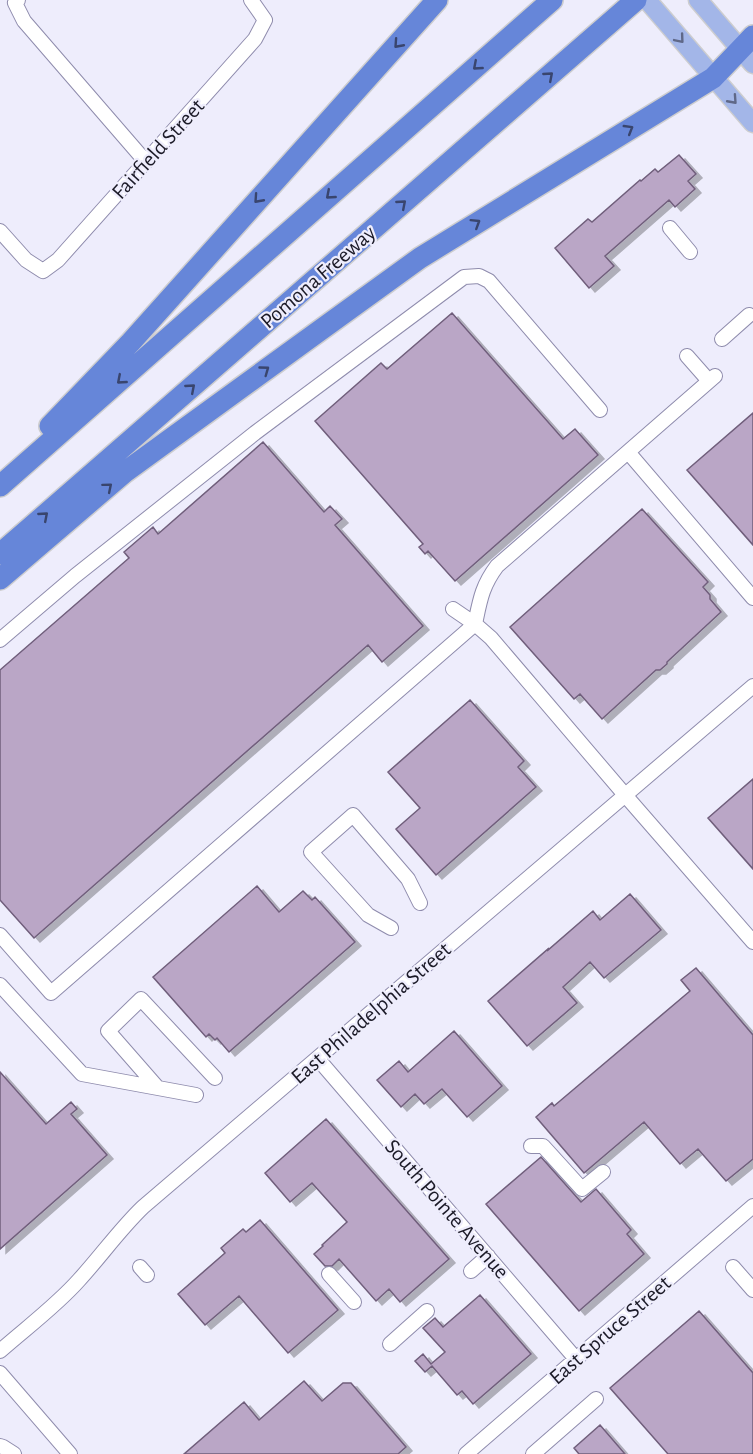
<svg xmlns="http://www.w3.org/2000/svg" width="753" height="1454" font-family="'Alegreya Sans',sans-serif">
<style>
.building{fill:#baa6c6;stroke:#705e7b;stroke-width:1.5;filter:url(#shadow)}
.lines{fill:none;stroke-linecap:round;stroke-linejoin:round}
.minor-casing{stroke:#8f8cad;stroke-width:16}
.major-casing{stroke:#cdcdcf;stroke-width:21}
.highway-casing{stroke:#cdcdcf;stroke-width:24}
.minor{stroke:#fff;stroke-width:14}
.major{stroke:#a3b6e8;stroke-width:18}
.highway{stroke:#6686d9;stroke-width:21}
.oneway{stroke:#5f6888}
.oneway2{stroke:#39456e}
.labels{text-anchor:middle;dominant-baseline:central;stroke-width:4.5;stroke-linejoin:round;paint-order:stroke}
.street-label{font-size:22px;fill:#1b1a27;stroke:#eeedfc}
</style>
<defs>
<filter id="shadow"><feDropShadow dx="6" dy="4" stdDeviation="0" flood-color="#0004"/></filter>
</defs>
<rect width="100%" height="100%" fill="#eeedfc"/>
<path class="building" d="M 679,155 L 696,174 L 688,181 L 695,189 L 675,207 L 669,200 L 605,256 L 614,266 L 589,288 L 555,248 L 588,219 L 592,222 L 640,180 L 641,181 L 655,169 L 658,172 Z
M 452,313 L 563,439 L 575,429 L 598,455 L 455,581 L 428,551 L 425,554 L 419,547 L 423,544 L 315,421 L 381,363 L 387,369 Z
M 753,413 L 753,545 L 687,470 Z
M 263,442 L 324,512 L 330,506 L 342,519 L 335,525 L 423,626 L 382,662 L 368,645 L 34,938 L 0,900 L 0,670 L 129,558 L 124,552 L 153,527 L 158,534 Z
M 642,509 L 708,582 L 703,587 L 710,595 L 710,599 L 721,612 L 667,662 L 667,664 L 660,670 L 656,670 L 602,719 L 580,694 L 574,699 L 510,627 Z
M 470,700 L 524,761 L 518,767 L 536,787 L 436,875 L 396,829 L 420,808 L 388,772 Z
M 753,779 L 753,869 L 708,818 Z
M 257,886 L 279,912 L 303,891 L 312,900 L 315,897 L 355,942 L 229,1052 L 217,1038 L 215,1040 L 209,1034 L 206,1037 L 153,977 Z
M 630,894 L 661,930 L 604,978 L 590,962 L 573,978 L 563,987 L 577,1003 L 527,1046 L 488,1001 L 548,949 L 548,950 L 593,911 L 600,920 Z
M 696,968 L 753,1035 L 753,1159 L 726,1181 L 698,1149 L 680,1164 L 644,1122 L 584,1173 L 536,1117 L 552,1103 L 554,1106 L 690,991 L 681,980 Z
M 454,1031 L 502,1086 L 467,1117 L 442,1089 L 424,1104 L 415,1094 L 401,1107 L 377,1080 L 399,1061 L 408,1072 Z
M 0,1072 L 46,1124 L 71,1102 L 77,1109 L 71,1114 L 107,1155 L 0,1249 Z
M 326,1119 L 449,1259 L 400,1302 L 389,1289 L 376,1301 L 339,1259 L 332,1266 L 325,1266 L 314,1254 L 323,1246 L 322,1245 L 347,1222 L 312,1183 L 290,1202 L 265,1173 Z
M 541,1157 L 581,1202 L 596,1189 L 631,1230 L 627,1234 L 644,1254 L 579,1311 L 486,1204 Z
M 260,1220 L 338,1310 L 288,1353 L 239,1296 L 205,1325 L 178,1294 L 225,1253 L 221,1248 L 243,1229 L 246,1232 Z
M 480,1295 L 531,1354 L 473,1404 L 462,1391 L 457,1395 L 432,1366 L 425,1372 L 415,1361 L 423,1354 L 431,1364 L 445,1352 L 423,1328 L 435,1318 L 443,1327 Z
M 699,1311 L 753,1373 L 753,1454 L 668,1454 L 610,1388 Z
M 304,1381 L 322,1401 L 343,1383 L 351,1383 L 406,1447 L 398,1454 L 184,1454 L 244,1402 L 259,1420 Z
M 600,1425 L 625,1454 L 579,1454 L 574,1448 Z"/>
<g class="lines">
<defs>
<path id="minor" d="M 18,0 L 15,3 L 24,21 L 146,162
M 670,228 L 690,252
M 0,231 L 26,260 L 43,271 L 58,260 L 255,39 L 265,20 L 251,0
M 722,339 L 749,315
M 687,356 L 709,381
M 628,452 L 753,598
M 453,609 L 475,624 L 491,638 L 625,795 L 753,942
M 0,640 L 75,576 L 255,433 L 464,277 L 479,276 L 489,281 L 600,410
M 391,928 L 368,915 L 311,852 L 353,815 L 408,879 L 420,903
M 0,935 L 51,993 L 475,624 C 480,600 482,586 497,566 L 715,376
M 0,985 L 82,1074 L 196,1095
M 318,1059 L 576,1359
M 157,1087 L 108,1031 L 141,999 L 215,1078
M 531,1146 L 543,1146 L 582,1189 L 603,1172
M 140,1267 L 147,1275
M 733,1267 L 753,1290
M 471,1271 L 488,1256
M 329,1274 L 354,1302
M 390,1344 L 427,1311
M 0,1351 C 26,1328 56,1306 79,1280 C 101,1256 120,1229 143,1207 L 753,686
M 0,1373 L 70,1454
M 0,1446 L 3,1447 L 14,1454
M 466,1454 L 753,1206
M 533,1454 L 596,1399"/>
<path id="major" d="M 647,0 L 753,123
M 698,0 L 753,64"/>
<path id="highway" d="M 50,426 L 131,342 L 437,0
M 0,486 L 552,0
M 0,554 L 636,0
M 0,579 L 125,472 L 315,334 L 420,258 L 713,78 L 753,36"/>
</defs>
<use href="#minor" class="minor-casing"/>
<use href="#major" class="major-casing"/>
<use href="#highway" class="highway-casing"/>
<use href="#minor" class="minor"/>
<use href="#major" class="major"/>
<use href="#highway" class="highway"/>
</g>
<defs><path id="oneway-chevron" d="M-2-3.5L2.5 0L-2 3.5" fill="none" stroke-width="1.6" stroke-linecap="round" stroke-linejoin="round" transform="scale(1.5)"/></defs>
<g class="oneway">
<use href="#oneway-chevron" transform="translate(680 39) rotate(50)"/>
<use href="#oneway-chevron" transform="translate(733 100) rotate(48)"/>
</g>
<g class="oneway2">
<use href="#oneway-chevron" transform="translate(398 44) rotate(132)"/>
<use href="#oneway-chevron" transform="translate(477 66) rotate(139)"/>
<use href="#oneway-chevron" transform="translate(549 76) rotate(-41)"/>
<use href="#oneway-chevron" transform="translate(629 129) rotate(-31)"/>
<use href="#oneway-chevron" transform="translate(330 195) rotate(139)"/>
<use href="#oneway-chevron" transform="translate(258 199) rotate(132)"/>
<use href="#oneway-chevron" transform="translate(402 204) rotate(-41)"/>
<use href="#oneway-chevron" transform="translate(476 223) rotate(-32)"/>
<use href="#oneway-chevron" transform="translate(265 370) rotate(-36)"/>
<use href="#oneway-chevron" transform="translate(121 380) rotate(139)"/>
<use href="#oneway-chevron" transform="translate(191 388) rotate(-41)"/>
<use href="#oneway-chevron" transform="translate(108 487) rotate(-40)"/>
<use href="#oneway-chevron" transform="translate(44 516) rotate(-41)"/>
</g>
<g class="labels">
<g class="street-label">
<text transform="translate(158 149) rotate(-48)">Fairfield Street</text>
<text transform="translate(318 277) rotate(-41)">Pomona Freeway</text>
<text transform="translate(371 1013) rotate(-41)">East Philadelphia Street</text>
<text transform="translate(447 1209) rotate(49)">South Pointe Avenue</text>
<text transform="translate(610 1330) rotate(-41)">East Spruce Street</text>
</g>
</g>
</svg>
